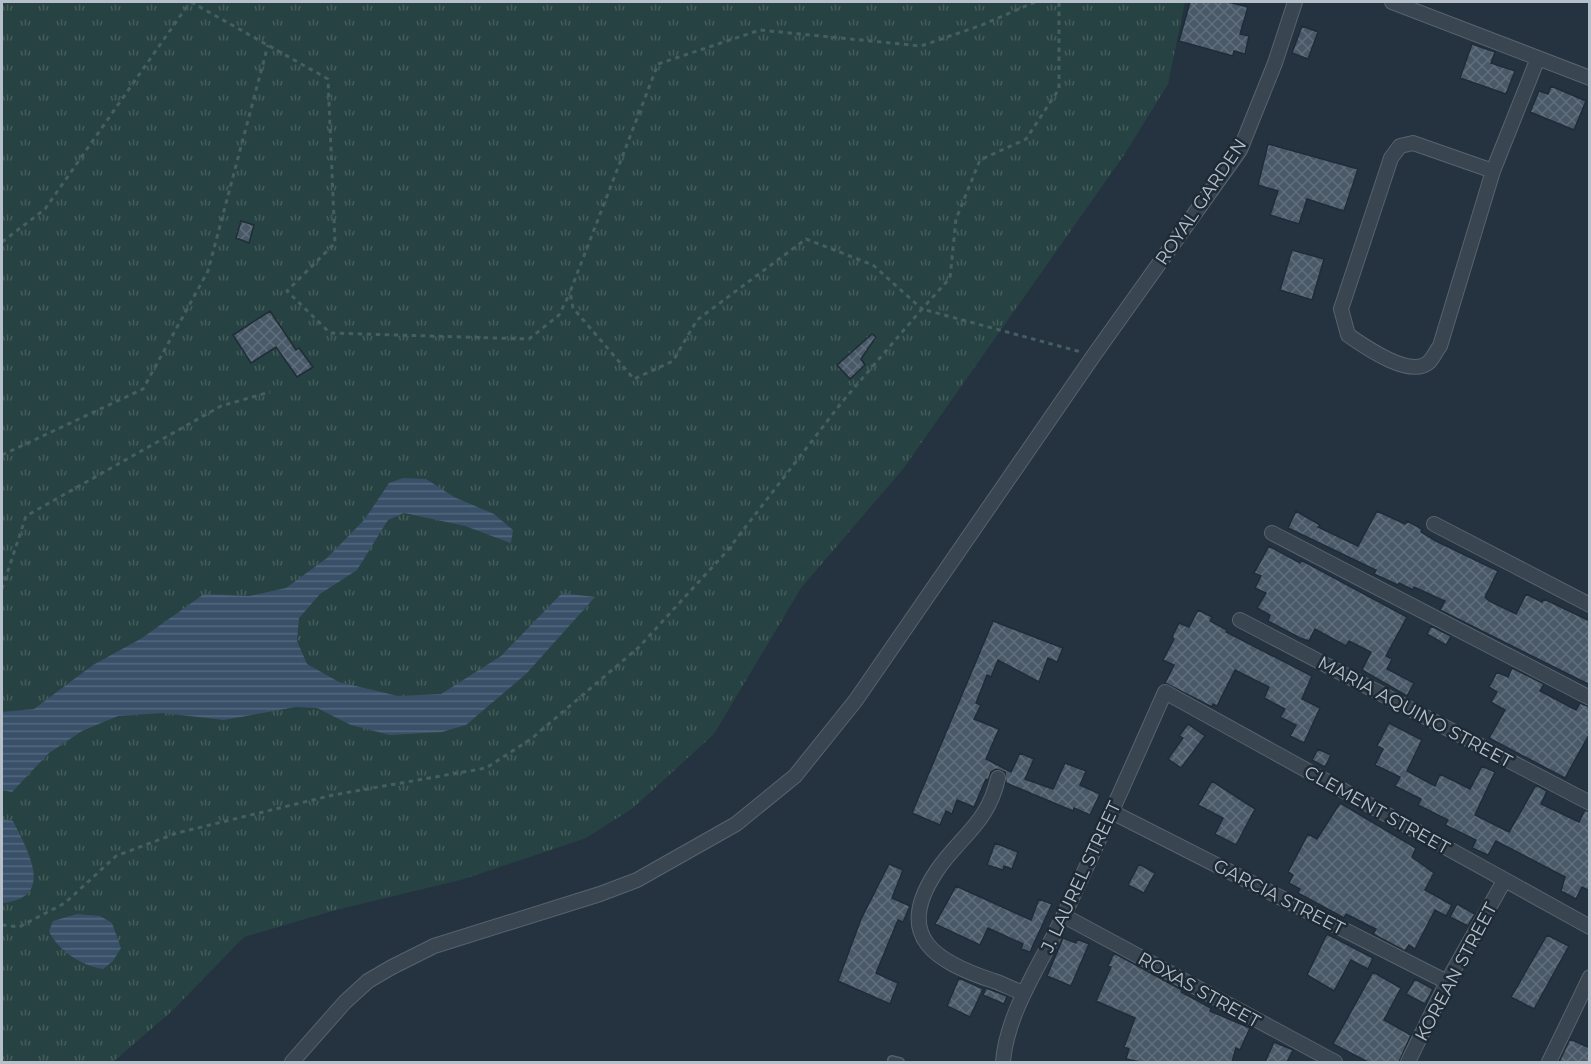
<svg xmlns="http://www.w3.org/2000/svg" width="1591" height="1064" font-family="Montserrat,sans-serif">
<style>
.grass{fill:url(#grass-tufts)}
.water{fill:url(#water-rules)}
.building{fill:url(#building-cross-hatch);stroke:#202c38;stroke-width:1.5}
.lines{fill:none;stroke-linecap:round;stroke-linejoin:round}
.lane-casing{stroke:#57636e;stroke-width:10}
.street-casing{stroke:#57636e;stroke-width:16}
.path{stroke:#455e5f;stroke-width:3;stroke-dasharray:4.5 4.5;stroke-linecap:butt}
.lane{stroke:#394551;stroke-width:7}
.street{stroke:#394551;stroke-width:14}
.labels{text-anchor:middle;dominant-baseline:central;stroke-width:5;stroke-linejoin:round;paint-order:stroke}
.street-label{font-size:18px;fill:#b6c0cb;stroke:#1e2a36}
</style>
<defs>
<pattern id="grass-tufts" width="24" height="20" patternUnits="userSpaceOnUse" patternTransform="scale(1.5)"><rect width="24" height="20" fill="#274242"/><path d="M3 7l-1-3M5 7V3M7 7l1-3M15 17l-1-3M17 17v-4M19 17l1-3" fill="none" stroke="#445c5c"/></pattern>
<pattern id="water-rules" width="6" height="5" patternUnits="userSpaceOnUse" patternTransform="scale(1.5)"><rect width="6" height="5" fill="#385169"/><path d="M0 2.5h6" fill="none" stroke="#53687d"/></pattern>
<pattern id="building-cross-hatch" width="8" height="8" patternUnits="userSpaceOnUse" patternTransform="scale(1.5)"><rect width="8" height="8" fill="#495968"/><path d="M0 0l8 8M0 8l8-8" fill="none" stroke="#616f7c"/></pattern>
</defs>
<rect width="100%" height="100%" fill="#253341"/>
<path class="grass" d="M 2,2 L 1185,2 L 1168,84 L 1124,155 L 903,469 L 801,588 L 714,734 L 633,808 L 586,838 L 464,879 L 336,910 L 244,937 L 172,1011 L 113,1062 L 2,1062 Z"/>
<path class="water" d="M 403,478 L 426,479 L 454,497 L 494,514 L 513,530 L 511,543 L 465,526 L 404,513 L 388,520 L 357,570 L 320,594 L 299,618 L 297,641 L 307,664 L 339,682 L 398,696 L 441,694 L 501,656 L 562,593 L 595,597 L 527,673 L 466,725 L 442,732 L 390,735 L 351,725 L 317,708 L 296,707 L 224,720 L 163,713 L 118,716 L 82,731 L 49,753 L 12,792 L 2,790 L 2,712 L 34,709 L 93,665 L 142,638 L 204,594 L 249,596 L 286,588 L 327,558 L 365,519 L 389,483 Z
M 2,819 L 13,821 C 28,851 56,898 2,903 Z
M 77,914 L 100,916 L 112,923 L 121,948 L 113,961 L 103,969 C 81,965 58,951 49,931 L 53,921 Z"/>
<path class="building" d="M 1190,2 L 1228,2 L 1248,7 L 1240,34 L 1249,36 L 1245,54 L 1234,51 L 1233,56 L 1179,41 Z
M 1302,26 L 1318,32 L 1308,59 L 1292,53 Z
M 1472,44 L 1495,52 L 1491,63 L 1515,71 L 1506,94 L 1460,78 Z
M 1551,86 L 1586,101 L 1574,130 L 1530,112 L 1539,91 L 1548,94 Z
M 1268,144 L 1358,169 L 1344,211 L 1307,199 L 1299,224 L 1270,215 L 1278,191 L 1258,185 Z
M 241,221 L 254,225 L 249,243 L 236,238 Z
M 1292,250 L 1324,259 L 1312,300 L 1280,290 Z
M 270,311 L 296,350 L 299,348 L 313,367 L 297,377 L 276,347 L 251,363 L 233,335 Z
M 872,334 L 876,337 L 861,359 L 865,365 L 850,379 L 837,365 Z
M 1296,511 L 1320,525 L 1318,527 L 1358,546 L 1377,511 L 1405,524 L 1407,521 L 1422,529 L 1421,532 L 1436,541 L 1498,571 L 1485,597 L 1489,601 L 1516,614 L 1526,594 L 1542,602 L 1544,599 L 1590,621 L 1590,685 L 1440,610 L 1445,601 L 1414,587 L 1413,590 L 1399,583 L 1398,585 L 1374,574 L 1376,570 L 1288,528 Z
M 1269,546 L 1300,563 L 1301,560 L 1407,617 L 1386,656 L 1392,659 L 1387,669 L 1414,683 L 1407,696 L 1362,670 L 1371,652 L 1349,641 L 1346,646 L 1315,629 L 1309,641 L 1300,638 L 1268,621 L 1270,615 L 1257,608 L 1266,593 L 1255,588 L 1261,576 L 1254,573 Z
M 1198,610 L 1212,617 L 1210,621 L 1227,630 L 1226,632 L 1312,676 L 1302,699 L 1320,708 L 1304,743 L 1290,736 L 1296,725 L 1280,717 L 1285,709 L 1264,698 L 1269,687 L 1235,670 L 1217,706 L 1213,704 L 1212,707 L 1165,683 L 1174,665 L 1163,660 L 1174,639 L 1172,637 L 1179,623 L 1189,627 Z
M 993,621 L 1063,648 L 1057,662 L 1048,658 L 1039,682 L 998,660 L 991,677 L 987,675 L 976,703 L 981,705 L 974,719 L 999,729 L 986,759 L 1011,772 L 1020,753 L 1034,759 L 1025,779 L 1053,789 L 1065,763 L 1086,771 L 1080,785 L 1100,794 L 1090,815 L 1074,808 L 1073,811 L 1006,783 L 1005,772 L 996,769 L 991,772 L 988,781 L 986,779 L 974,807 L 957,800 L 952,814 L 946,811 L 940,825 L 912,813 Z
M 1431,626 L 1451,636 L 1446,645 L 1427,634 Z
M 1512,668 L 1544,684 L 1540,691 L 1576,710 L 1580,703 L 1590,707 L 1590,733 L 1565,778 L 1489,738 L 1505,710 L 1491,702 L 1497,692 L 1489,687 L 1497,672 L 1508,677 Z
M 1389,723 L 1422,740 L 1407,771 L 1435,786 L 1440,774 L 1470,789 L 1482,766 L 1495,772 L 1475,815 L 1509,832 L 1536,785 L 1547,791 L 1541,804 L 1579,822 L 1585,810 L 1590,812 L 1590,891 L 1582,887 L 1576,899 L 1561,891 L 1565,877 L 1496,841 L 1488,855 L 1472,848 L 1476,840 L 1445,825 L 1448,820 L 1418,805 L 1421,799 L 1395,786 L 1400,777 L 1375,765 L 1383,749 L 1377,746 Z
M 1188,724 L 1205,736 L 1181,768 L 1168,759 L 1183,738 L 1179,736 Z
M 1318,749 L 1331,755 L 1325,767 L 1312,760 Z
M 1212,781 L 1255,809 L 1236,845 L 1215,834 L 1223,818 L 1198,805 Z
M 1340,803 L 1416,848 L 1412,857 L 1434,873 L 1425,890 L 1452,905 L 1446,916 L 1435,910 L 1415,949 L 1409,945 L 1405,951 L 1373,934 L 1376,929 L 1346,914 L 1344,918 L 1298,893 L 1300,889 L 1289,883 L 1293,875 L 1288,872 L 1308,834 L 1317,839 Z
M 995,843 L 1018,852 L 1012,869 L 1004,866 L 1003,870 L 987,865 Z
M 889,864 L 903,870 L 892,898 L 910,906 L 903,922 L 898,920 L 876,973 L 898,983 L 890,1004 L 838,981 L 861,919 Z
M 1139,864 L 1155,873 L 1144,893 L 1128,885 Z
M 956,886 L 1031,920 L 1039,899 L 1052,904 L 1030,952 L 1021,949 L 1023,944 L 988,928 L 980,945 L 935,924 Z
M 1457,904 L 1475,914 L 1468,926 L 1450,917 Z
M 1327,934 L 1373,958 L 1368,969 L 1351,960 L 1334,991 L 1307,975 Z
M 1547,935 L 1569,946 L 1534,1009 L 1511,997 Z
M 1063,938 L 1076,943 L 1077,939 L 1089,944 L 1071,986 L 1047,976 Z
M 1114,953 L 1182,990 L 1181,992 L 1211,1008 L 1210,1011 L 1250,1028 L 1240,1050 L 1236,1048 L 1232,1062 L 1140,1062 L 1126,1059 L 1129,1049 L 1124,1047 L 1135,1018 L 1096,1001 L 1111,967 L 1108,966 Z
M 1373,972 L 1401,988 L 1384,1020 L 1411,1035 L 1399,1062 L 1368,1062 L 1333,1044 Z
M 959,978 L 983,989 L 970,1017 L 947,1006 Z
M 1415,979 L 1433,989 L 1425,1004 L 1406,994 Z
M 986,988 L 1007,996 L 1004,1004 L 983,995 Z
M 1570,1039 L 1590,1048 L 1590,1062 L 1559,1062 Z
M 1274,1042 L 1293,1050 L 1287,1062 L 1265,1062 Z"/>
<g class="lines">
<defs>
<path id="lane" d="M 892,1060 L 900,1062"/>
<path id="street" d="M 1392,2 L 1590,78
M 1493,171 L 1413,143 L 1400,146 L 1391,158 L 1341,309 L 1348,335 C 1364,346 1410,379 1429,362 C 1433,358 1436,351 1440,346 L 1493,171 L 1538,58
M 1434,524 L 1590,605
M 1272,533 L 1590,698
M 1240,620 L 1590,803
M 998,778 C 988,824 959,837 936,872 C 893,937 936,962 994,981 C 1004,984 1013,990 1024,993
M 1112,812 L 1447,982
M 1064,916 L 1335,1062
M 292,1062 L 345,1002 L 368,981 L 392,967 L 434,946 L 600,894 L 637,880 L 736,824 L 795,776 L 856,700 L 1094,355 L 1240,150 L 1275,63 L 1295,2
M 1003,1062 C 1007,1012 1041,964 1062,919 C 1098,844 1131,768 1165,692 L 1590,927
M 1408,1062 L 1447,982 L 1504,881
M 1549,1062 L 1590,977"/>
</defs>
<use href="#lane" class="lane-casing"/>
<use href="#street" class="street-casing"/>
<path class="path" d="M 191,2 L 328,79 L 335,243 L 287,291 L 330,333 L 529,339 L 559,315 L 570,293
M 1035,2 L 982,25 L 921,46 L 760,30 L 658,64 L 570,292 L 573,308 L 634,379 L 673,361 L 697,320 L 806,239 L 873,265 L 922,309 L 950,278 L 956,219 L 980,160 L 1026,139 L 1059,89 L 1059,2
M 2,242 L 45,209 L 190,2
M 2,455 L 143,389 L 208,271 L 268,45
M 2,589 L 26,516 L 221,406 L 270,392
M 2,925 L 19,927 L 65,903 L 116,856 L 177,833 L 333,795 L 486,768 L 531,739 L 639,647 L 727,551 L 842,402 L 922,309 L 1081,352"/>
<use href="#lane" class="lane"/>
<use href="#street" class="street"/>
</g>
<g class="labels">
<g class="street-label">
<text transform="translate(1201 202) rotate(-56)">ROYAL GARDEN</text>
<text transform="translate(1415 712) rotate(28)">MARIA AQUINO STREET</text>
<text transform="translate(1377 810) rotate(29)">CLEMENT STREET</text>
<text transform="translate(1081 877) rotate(-65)">J. LAUREL STREET</text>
<text transform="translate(1279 897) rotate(27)">GARCIA STREET</text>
<text transform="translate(1456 972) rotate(-62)">KOREAN STREET</text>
<text transform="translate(1199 990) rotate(29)">ROXAS STREET</text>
</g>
</g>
<rect width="1591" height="1064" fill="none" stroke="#b6c0cb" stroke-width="6"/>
</svg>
